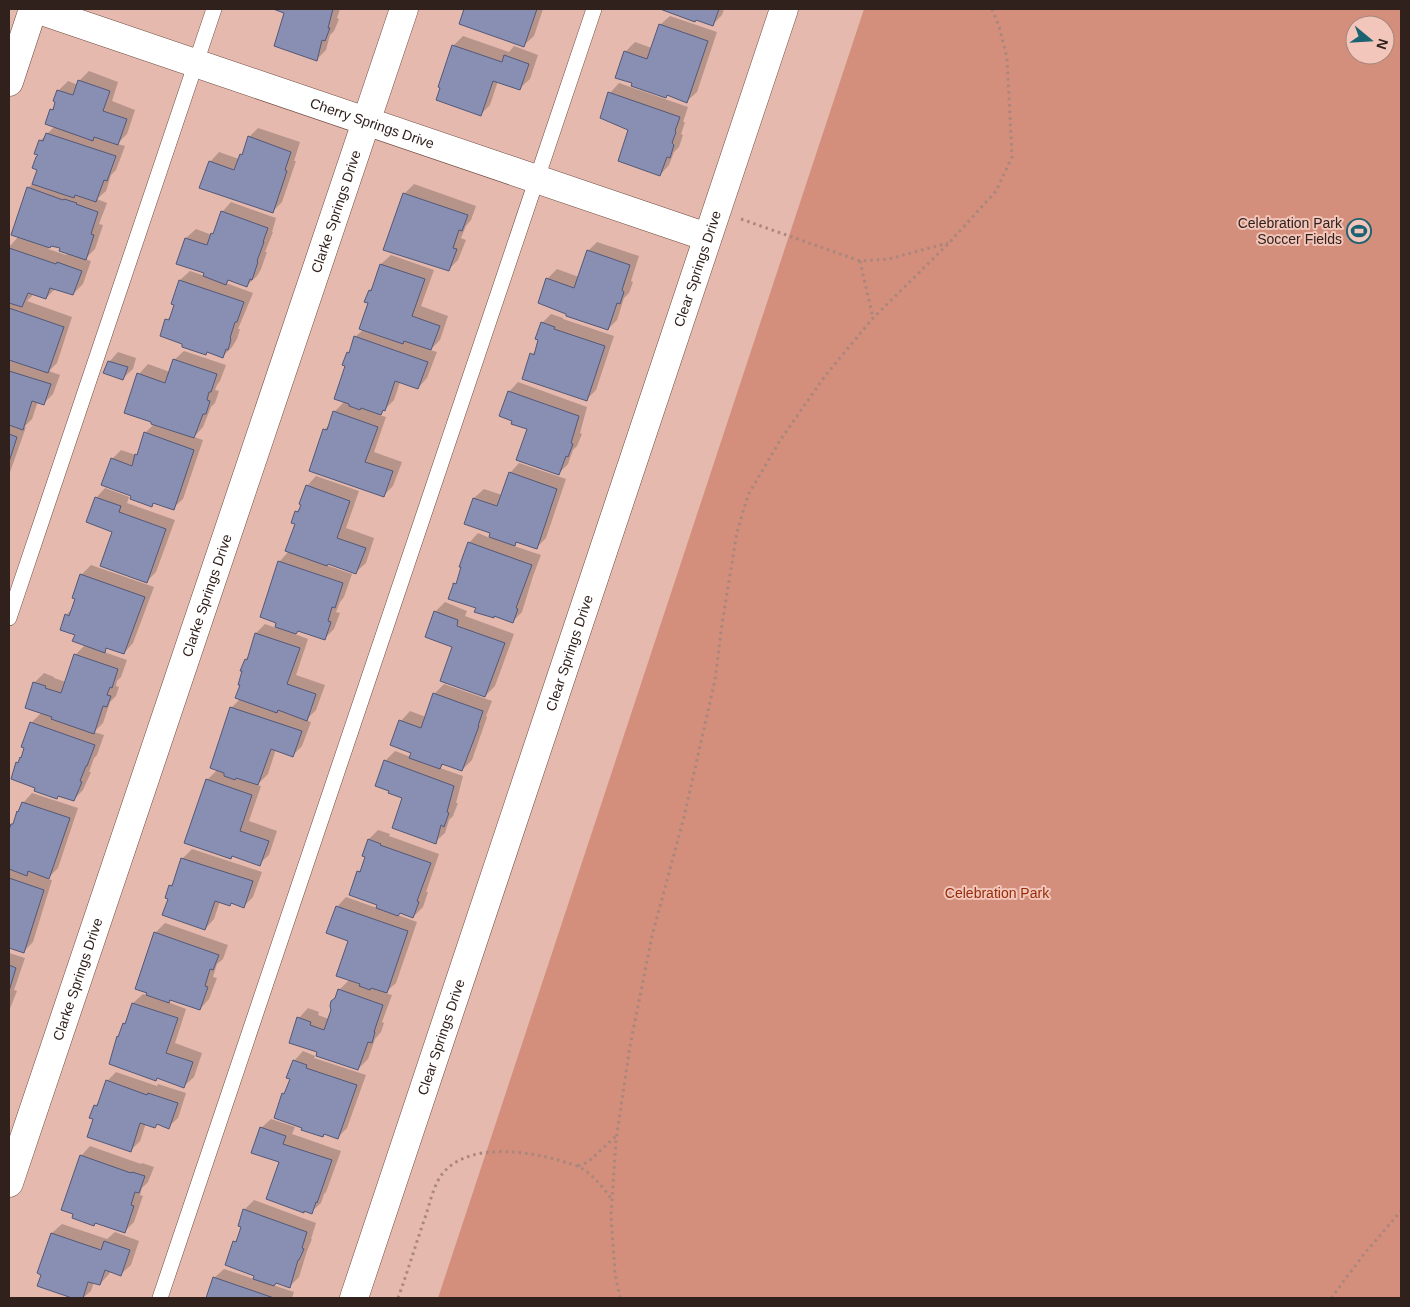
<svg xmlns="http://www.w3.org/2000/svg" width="1410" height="1307" viewBox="0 0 1410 1307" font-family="Arial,sans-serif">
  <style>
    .park { fill: #d38f7c; fill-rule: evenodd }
    .shadow { fill: #0003; fill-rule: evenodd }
    .building { fill: #888fb2; stroke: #525878 }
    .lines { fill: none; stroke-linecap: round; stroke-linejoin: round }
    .lane-casing { stroke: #6d483e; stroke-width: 16 }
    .street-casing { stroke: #6d483e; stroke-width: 29 }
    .path { stroke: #aa877d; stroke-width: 3; stroke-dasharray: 2.5 4; stroke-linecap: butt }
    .lane { stroke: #fff; stroke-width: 15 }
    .street { stroke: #fff; stroke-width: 28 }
    .labels { text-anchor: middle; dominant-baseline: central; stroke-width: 4; stroke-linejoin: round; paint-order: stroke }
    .street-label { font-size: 14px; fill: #31211c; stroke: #f2c6ba }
    .poi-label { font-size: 14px; fill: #31211c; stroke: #f2c6ba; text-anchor: end }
    .park-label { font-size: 14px; fill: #952c0a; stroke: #f2c6ba }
  </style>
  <rect width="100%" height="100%" fill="#e5b9ad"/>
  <path class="park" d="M864 9H1401V1298H438ZM1355 25H1385V55H1355Z"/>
  <g class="shadow">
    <polygon points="277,9 340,9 337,18 339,19 334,31 330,35 326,50 317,59 285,12"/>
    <polygon points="465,9 543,9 534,36 524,45 460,23"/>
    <polygon points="662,9 724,9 722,15 712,25 697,19 695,21"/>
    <polygon points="670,16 717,32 697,92 687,101 668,95 666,97 625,52 635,42 652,48 660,25"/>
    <polygon points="463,36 509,52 514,46 538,55 530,79 520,88 498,81 490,105 481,114 453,46"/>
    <path d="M89 71 118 82 112 101 135 110 127 134 117 144 125 146 116 170 111 175 106 191 97 199 107 203 99 224 103 225 95 249 85 259 91 261 83 284 73 294 56 288 46 298 33 293 32 296 27 301 72 317 57 363 49 371 60 375 53 394 44 403 38 401 32 419 24 427H26L9 475V247L19 236 28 188 33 183 38 169 40 154V141L55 126 51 110 55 106 58 91 68 81 78 85 79 81ZM52 244 62 248 68 253 66 255 48 249Z"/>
    <polygon points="619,83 688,107 683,122 685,122 681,134 683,135 679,147 674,152 669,165 660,175 630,129 610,93"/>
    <polygon points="258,128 300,142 294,161 296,161 282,202 272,212 210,162 219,152 239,159 241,155 244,151 249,137"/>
    <polygon points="414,184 476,206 471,220 466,226 461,238 466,240 458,260 449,269 404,194"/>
    <polygon points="231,202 276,218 272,232 273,232 265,252 267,252 261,269 257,276 247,285 230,279 226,283 253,293 238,329 240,329 237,339 232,347 223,356 208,351 206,354 184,344 167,320 172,314 180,280 190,271 205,276 206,272 186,238 196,229 212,235 216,230 222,212"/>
    <polygon points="597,242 639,256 631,281 633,282 629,293 624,298 617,320 608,329 547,279 557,269 579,277 588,251"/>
    <polygon points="391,255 434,270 421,306 448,316 440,340 430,350 437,352 427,378 418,388 400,382 394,400 379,415 386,417 374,452 402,462 393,486 384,495 310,470 325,429 330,424 334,412 345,401 348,353 351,350 355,337 364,329 370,302 370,290 374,286 381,264"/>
    <polygon points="551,314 563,318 563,319 614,336 596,390 586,400 532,354 537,349 542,323"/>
    <polygon points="184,351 226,365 220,381 217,385 215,390 219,391 215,403 211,407 203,427 194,437 203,440 183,499 173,508 155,502 151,505 129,497 127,503 175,520 156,572 147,581 114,531 96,498 105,488 132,498 133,495 112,459 121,450 136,455 139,452 145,433 154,424 139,374 148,364 170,372 174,360"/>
    <polygon points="118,352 136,358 133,369 123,378 109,362"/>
    <polygon points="518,382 587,407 580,433 582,434 577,446 573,450 568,464 559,473 529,428 509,392"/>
    <polygon points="519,463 566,479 546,538 537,547 518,541 514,546 541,555 533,576 522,612 513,621 495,615 493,617 477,607 454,585 458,580 469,543 478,533 490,538 492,532 474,498 484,489 502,495 510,473"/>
    <polygon points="316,476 359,491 346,528 374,538 366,563 356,572 328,563 326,565 352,574 344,597 340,602 336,612 340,613 334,629 325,638 299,630 295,634 308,639 296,675 325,685 316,710 306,720 311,722 302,746 293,755 276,749 268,774 257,785 261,786 249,821 277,831 269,855 259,864 233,855 230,858 207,780 218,769 231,708 240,699 246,659 250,655 256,633 265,624 276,628 278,622 279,562 289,551 296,523 296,512 301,507 307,486"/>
    <polygon points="91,565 154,587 133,643 124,653 108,647 104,652 127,660 121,677 117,681 116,686 119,687 116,696 110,702 103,723 94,732 104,735 97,755 94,758 89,772 91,772 83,790 73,800 36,787 18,763 23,756 31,723 42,712 35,682 44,673 54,677 54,678 66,682 75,655 85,645 76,634 66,615 73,608 81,575"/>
    <polygon points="445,602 467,611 465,616 514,634 495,686 485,696 454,646 435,612"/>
    <polygon points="444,684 492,701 486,716 487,717 472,760 462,770 444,763 440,768 463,776 456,803 458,803 453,816 449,820 445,833 435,842 404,797 385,761 395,751 411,757 412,752 392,745 401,721 410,711 426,717 434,694"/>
    <polygon points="32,793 78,808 58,868 47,879 52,880 33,942 23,952 9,947 9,823 13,825 23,803"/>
    <polygon points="378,830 390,834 389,836 439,854 426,892 428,892 423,907 413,917 400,912 398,915 417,922 396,983 385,993 392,995 382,1022 384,1023 381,1032 375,1039 368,1059 358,1069 318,1051 299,1018 308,1008 319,1012 318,1015 329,1019 339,990 350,979 350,940 337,907 346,897 377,908 378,904 358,872 363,867 366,856 369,839"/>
    <polygon points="192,849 262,872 253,897 244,906 231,902 220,901 214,919 205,929 169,898 170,886 175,881 182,859"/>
    <polygon points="165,923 228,945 223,959 217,964 213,977 217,978 209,999 200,1009 172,999 168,1002 186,1009 175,1043 202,1053 194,1077 184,1086 110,1064 118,1037 120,1035 124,1024 128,1020 133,1003 143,994 147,995 155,933"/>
    <polygon points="9,953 25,958 14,990 17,991 9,1011"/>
    <polygon points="303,1051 315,1056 314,1058 366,1075 347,1128 338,1137 325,1133 323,1136 283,1094 287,1090 291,1078 294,1061"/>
    <polygon points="116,1072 157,1086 158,1084 186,1093 178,1118 168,1127 158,1123 155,1127 146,1123 140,1141 130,1151 94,1118 95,1106 100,1101 107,1081"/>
    <polygon points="271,1119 295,1127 292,1134 341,1151 326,1192 324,1194 321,1203 311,1212 261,1128"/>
    <polygon points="90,1146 141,1164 142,1163 154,1167 148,1182 142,1188 140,1195 143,1196 134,1222 125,1231 96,1222 94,1224 81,1156"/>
    <polygon points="254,1200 316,1223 311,1239 312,1239 307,1251 299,1277 290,1286 277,1282 273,1285 294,1292 292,1298 207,1298 214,1278 224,1269 254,1279 255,1275 234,1242 239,1237 243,1226 244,1210"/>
    <polygon points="62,1224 107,1239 115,1232 139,1241 131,1265 121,1274 111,1271 109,1274 100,1284 94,1282 91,1291 83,1298 75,1298 38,1285 42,1274 39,1273 52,1233"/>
  </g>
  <g class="building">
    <polygon points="273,9 333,9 328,28 330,28 325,41 322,40 317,61 274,46 284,13"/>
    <polygon points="464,9 537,9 524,47 459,24"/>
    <polygon points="660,9 719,9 713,26 696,20 695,22"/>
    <polygon points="659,24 708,41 687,103 667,95 666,98 631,86 632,83 615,78 624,51 647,59"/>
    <polygon points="452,45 502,62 504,55 529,64 520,90 493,81 481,116 436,100 440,88 438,87"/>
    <polygon points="78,80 110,91 103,111 127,119 118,145 94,137 93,141 45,124 50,109 53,110 55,102 53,101 57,90 73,95"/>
    <polygon points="608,92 680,117 675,131 676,132 672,143 674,145 670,158 667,157 660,176 618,161 628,130 600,118"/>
    <polygon points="46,133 116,156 107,181 104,180 96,202 75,195 74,198 32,184 37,170 32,168 36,157 38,155 34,154 39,140 43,141"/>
    <polygon points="248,136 291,152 285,170 287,171 273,213 199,188 209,161 234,170 240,154 242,155"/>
    <polygon points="27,187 63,200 64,199 77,203 76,204 98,212 91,234 94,235 86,260 59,251 60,248 51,246 50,248 11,235"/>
    <polygon points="403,193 468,215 462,231 459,230 453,248 457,249 449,271 383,250"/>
    <polygon points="221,211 268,228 263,242 264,242 257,261 258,262 252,280 250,279 247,287 228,280 226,285 203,276 204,273 176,264 185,238 207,245 211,233 213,234"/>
    <polygon points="9,248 56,264 57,262 82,271 73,295 50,288 46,299 28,293 22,307 9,303"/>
    <polygon points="587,250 630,265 622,290 624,292 620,304 617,303 608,330 566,316 566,314 538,303 546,278 574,288"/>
    <polygon points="380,264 425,279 412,316 440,326 431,350 404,341 403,344 359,329 368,303 364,302 369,290 371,291"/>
    <polygon points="179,280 244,302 237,322 235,322 230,338 231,339 228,350 226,349 223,358 207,352 206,355 182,347 182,344 160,336 165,319 169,320 174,305 171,304"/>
    <polygon points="9,308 64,327 48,373 9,360"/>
    <polygon points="541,322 555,327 554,329 605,346 587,401 522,379 530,353 534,355 538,340 535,339"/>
    <polygon points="354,336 428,362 418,389 395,381 385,411 383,410 381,415 361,408 360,410 349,406 349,404 334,399 345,366 342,365 347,352 349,353"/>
    <polygon points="173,359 217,374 211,392 209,392 207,400 210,401 206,414 203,414 194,438 151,424 151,422 124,413 137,373 165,383"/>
    <polygon points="108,361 128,367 123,380 103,373"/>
    <polygon points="9,371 51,384 44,405 32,401 23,430 9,425"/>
    <polygon points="508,391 579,416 571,443 573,444 568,457 566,456 559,475 516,460 527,429 511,424 512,421 499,416"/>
    <polygon points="333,411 378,427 365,462 393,471 384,497 309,471 323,429 327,430"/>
    <polygon points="144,432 194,450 174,510 153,503 152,507 130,499 131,496 101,485 111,458 132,466 135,454 137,455"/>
    <polygon points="9,434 17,437 9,462"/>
    <polygon points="509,472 557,489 537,549 516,542 515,546 489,537 490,533 464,524 473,498 497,506"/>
    <polygon points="306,485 350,501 337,538 366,548 356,574 328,564 327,566 285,551 295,524 291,523 295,511 298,512 301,505 299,504"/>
    <polygon points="95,497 121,506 119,512 166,529 147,583 100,566 112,532 86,522"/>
    <polygon points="468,542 532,565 516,608 518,609 513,623 494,616 494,618 474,612 476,608 448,599 453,585 453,583 456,584 461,567 459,567"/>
    <polygon points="278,561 343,583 335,608 332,607 328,621 331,622 325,640 298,631 296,634 275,627 276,623 260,617"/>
    <polygon points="80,574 145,597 124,654 106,648 105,653 72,641 75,635 60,630 65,614 69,616 75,599 72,598"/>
    <polygon points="434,611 458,620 457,626 505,643 485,697 440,681 452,647 425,637"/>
    <polygon points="255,633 300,648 287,684 316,694 307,721 278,710 277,713 235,698 240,685 238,685 242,671 240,671 245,659 247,660"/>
    <polygon points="74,654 118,669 112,688 110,687 107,695 111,696 107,707 103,706 94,734 51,719 52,717 25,708 33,682 46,686 45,688 61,693"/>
    <polygon points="433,693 483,711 478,726 479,726 462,771 442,764 440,769 409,758 411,753 390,745 399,720 421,728"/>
    <polygon points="230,707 302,731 293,757 271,749 258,785 236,778 235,780 224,776 224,773 210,768"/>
    <polygon points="30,722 95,745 87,766 86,766 80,781 82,782 74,801 58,796 57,799 34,791 35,788 11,779 16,762 18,763 20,757 21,758 24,748 21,747"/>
    <polygon points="384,760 454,786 447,812 449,813 444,827 441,825 436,844 392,828 402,798 388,793 389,791 375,786"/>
    <polygon points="206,779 252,795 240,831 269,841 260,866 232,856 231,859 184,843"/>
    <polygon points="22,802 70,818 49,879 28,871 27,876 9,869 9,830 11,824 13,824 17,811 18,812"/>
    <polygon points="368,839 381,844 380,845 431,863 417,901 419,902 413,918 400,913 398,916 376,908 377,905 349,895 357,871 360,872 365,857 362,856"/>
    <polygon points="181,858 253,881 244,908 231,903 230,906 215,901 205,930 162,915 168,899 165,898 169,885 172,886"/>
    <polygon points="9,878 44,890 24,953 9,948"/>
    <polygon points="336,906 408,931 387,993 371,988 370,990 359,986 360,984 336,976 348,941 326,933"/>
    <polygon points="154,932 219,955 213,970 210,969 205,986 208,987 200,1010 170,1000 169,1003 146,995 147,993 135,989"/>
    <polygon points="9,965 16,968 9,991"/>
    <polygon points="338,989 383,1005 374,1032 375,1032 372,1043 368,1042 358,1070 316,1056 317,1052 289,1043 297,1017 311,1022 310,1025 324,1030 331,1010 330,1006 331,1001 335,998"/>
    <polygon points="132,1003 178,1018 166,1053 193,1062 184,1088 157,1078 156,1081 109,1064 117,1036 118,1037 123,1023 125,1024"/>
    <polygon points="293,1060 307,1065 306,1068 357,1085 338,1139 324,1134 323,1137 301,1130 302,1128 274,1118 282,1093 284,1094 290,1079 286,1078"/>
    <polygon points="106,1080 147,1095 148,1093 178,1103 169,1129 157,1124 155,1128 140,1123 131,1152 87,1137 93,1119 89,1118 94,1105 97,1106"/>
    <polygon points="260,1127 286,1136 283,1144 332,1160 317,1203 316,1202 312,1214 304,1211 304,1213 266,1199 279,1162 251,1153"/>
    <polygon points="80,1155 131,1173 132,1172 145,1176 139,1193 135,1192 131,1205 134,1206 125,1233 95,1223 94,1226 72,1218 73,1214 61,1210"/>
    <polygon points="243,1209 307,1232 302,1248 304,1249 299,1260 298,1260 290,1288 276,1283 274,1286 253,1279 254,1276 225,1265 233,1241 236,1242 241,1227 238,1226"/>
    <polygon points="51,1233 101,1250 104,1241 130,1250 121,1276 105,1270 100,1285 88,1282 83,1298 72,1298 37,1286 41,1275 37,1273"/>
    <polygon points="213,1277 274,1298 206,1298"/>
  </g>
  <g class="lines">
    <defs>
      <g id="lane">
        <polyline points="9,618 214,9"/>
        <polyline points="160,1298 594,9"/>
      </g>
      <g id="street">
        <path id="s1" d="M36 9 707 237"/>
        <polyline points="9,82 33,9"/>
        <path id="s2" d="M9 1183 404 9"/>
        <path id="s3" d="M354 1298 784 9"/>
      </g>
    </defs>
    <use href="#lane" class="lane-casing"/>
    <use href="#street" class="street-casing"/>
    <g class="path">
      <polyline points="741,219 860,261 889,259 948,243"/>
      <polyline points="860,261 873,318"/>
      <polyline points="578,1166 588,1162 616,1136"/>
      <path d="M398 1298C408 1271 416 1243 426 1215 430 1202 434 1184 443 1173 469 1142 528 1151 562 1161 567 1163 572 1164 577 1166 591 1172 603 1187 612 1200"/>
      <polyline points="620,1298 615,1273 611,1216 616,1140 630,1046 652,936 684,817 715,680 722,624 737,532 748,495 781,439 825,376 873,318 949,243 996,191 1012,157 1007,58 999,26 992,9"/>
      <polyline points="1331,1298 1364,1254 1401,1211"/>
    </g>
    <use href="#lane" class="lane"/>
    <use href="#street" class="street"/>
  </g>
  <defs>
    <symbol id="stadium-ring" viewBox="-11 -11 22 22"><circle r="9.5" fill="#f2c6ba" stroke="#1b6272" stroke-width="1.5"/><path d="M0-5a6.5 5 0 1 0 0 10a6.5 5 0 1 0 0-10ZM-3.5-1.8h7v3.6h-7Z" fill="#1b6272"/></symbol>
  </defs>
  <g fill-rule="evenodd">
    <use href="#stadium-ring" x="1345" y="217" width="28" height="28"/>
  </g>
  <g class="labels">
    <g class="street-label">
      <text stroke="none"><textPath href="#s1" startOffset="355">Cherry Springs Drive</textPath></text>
      <text stroke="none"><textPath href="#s2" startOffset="1025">Clarke Springs Drive</textPath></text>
      <text stroke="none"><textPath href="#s3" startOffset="1085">Clear Springs Drive</textPath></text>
      <text stroke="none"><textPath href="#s2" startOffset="620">Clarke Springs Drive</textPath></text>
      <text stroke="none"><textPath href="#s3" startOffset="680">Clear Springs Drive</textPath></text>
      <text stroke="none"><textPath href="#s2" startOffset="215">Clarke Springs Drive</textPath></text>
      <text stroke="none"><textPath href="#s3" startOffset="275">Clear Springs Drive</textPath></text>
    </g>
    <g class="poi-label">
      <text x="1342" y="223">Celebration Park<tspan x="1342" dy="16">Soccer Fields</tspan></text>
    </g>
    <g class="park-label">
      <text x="997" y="893">Celebration Park</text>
    </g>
  </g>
  <rect width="1410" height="1307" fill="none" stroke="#31211c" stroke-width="20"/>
  <g transform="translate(1370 40) rotate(108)"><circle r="24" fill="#f2c6ba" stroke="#a5847b"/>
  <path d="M0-4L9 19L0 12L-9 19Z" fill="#1b6272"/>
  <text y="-8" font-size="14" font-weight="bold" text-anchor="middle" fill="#31211c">N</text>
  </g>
</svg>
